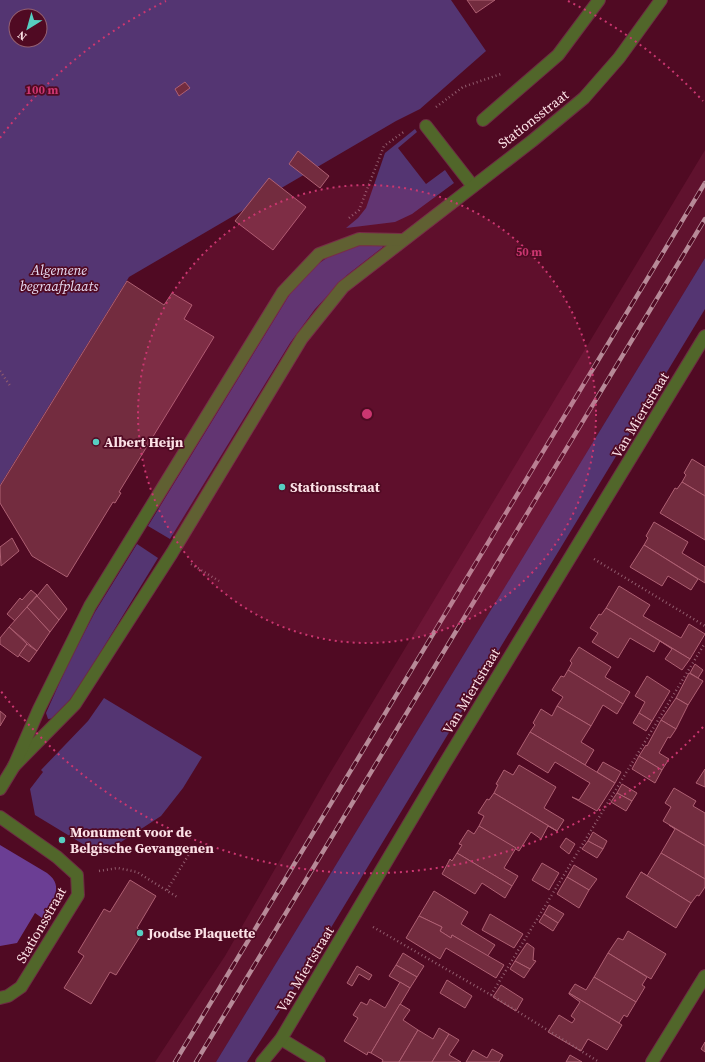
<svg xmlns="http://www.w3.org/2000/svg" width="705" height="1062" viewBox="0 0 705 1062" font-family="'Source Serif 4',serif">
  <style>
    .built { fill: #60122e }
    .green { fill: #543572; fill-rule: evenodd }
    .forest { fill: #6b3e94 }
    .building { fill: #732c3f; stroke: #ae6073 }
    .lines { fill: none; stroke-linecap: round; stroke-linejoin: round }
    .lane-casing { stroke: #6c2c42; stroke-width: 14 }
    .street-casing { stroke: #6c2c42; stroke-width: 14 }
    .path { stroke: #925d6e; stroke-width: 2.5; stroke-dasharray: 1 3; stroke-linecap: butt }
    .lane { stroke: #51662a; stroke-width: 12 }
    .street { stroke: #51662a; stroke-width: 12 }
    .rail-casing { stroke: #b78a98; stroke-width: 4.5 }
    .rail { stroke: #500a23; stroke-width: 3; stroke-dasharray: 9; stroke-linecap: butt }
    .ring { fill: none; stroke: #cb3670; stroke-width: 2; stroke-dasharray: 2 4 }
    .poi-dot { fill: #57cec1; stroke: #500a23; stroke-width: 1.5 }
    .labels { text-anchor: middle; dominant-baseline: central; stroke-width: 3.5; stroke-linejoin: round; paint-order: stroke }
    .street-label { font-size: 14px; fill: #fce1e6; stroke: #500a23 }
    .park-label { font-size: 14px; font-style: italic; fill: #e8def5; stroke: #500a23 }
    .poi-label { font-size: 14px; font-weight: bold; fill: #fce1e6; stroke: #500a23; text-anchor: start }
    .centre { fill: #cb3670; stroke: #500a23; stroke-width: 2 }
    .ring-label { font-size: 12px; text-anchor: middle; font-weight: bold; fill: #cb3670; stroke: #500a23; stroke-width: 3.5; stroke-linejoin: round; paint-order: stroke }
  </style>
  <rect width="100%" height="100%" fill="#500a23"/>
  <polygon class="built" points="705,150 705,258 216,1062 155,1062 225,956 327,778"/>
  <g class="green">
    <path d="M0 0H451L486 51 420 109 396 121 129 277 0 485ZM16 16H40V40H16Z"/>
    <polygon points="415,129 417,132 398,148 426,184 445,170 454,183 412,214 395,222 346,228 358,218 366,208 385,153"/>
    <path d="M363 244H381L383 247 347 275 315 309 290 343 170 539 148 526 293 289C315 264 329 252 363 244Z"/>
    <polygon points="705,258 705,309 303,974 247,1062 216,1062"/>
    <polygon points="137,544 158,558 78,689 56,718 48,719 46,713 67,666 95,612"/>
    <polygon points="104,698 202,757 183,788 161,816 101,855 35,815 30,789 43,772 41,770 88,721"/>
  </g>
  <path class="forest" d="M0 845 47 873C66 887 51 903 42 918L35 913 17 943 0 946Z"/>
  <g class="building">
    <polygon points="467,0 495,0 476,13"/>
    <polygon points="185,82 190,88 179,96 175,89"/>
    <polygon points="298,151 329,176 320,188 289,164"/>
    <polygon points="269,178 306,207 273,250 235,221"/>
    <polygon points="127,281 164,305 172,293 192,305 184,319 214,337 119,492 121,493 115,503 113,502 67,577 32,556 0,503 0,486"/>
    <polygon points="692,459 705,467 705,496 682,482 686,475 684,473"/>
    <polygon points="682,482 705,496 705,540 660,513 675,488 677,489"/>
    <polygon points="654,522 688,542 682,553 705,567 705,583 644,545 648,538 646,536"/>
    <polygon points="12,538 19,551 1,566 0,547"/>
    <polygon points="644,545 698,579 691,590 668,576 662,586 630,567"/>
    <polygon points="47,584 67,609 59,620 37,596"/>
    <polygon points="619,586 650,605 643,616 681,638 689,624 705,634 690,659 606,608"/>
    <polygon points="31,590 37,595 15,621 7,614 20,598 22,600"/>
    <polygon points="37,596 59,620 50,632 27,607"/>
    <polygon points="27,607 50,632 37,651 9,627"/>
    <polygon points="606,608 660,641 654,652 630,638 618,658 592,642 598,633 590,628 599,614 601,615"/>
    <polygon points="9,627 27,644 18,657 0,644 0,638"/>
    <polygon points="660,641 690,659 682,670 665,659 672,649"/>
    <polygon points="27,644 37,651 29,662 19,655"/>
    <polygon points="579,647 611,667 605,677 630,692 623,704 568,670 572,663 570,661"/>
    <polygon points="695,664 703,670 698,678 690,673"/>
    <polygon points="568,670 623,704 617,714 603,705 591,726 557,706 563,697 552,690 561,676 564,677"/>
    <polygon points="689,673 703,681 688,705 676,698"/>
    <polygon points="647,676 670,691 652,721 639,713 645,702 635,696"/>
    <polygon points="676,698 688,705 676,729 661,720"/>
    <polygon points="557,706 591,726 581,742 594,750 585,765 530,732 535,725 533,723 541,709 552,716"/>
    <polygon points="0,711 6,716 0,726"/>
    <polygon points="639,713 652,721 646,731 633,723"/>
    <polygon points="661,720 676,729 670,738 668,737 659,753 669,759 662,770 639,756 646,745 647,746"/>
    <polygon points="530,732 615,783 597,811 572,797 579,800 590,783 555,762 548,773 517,754"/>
    <polygon points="639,756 662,770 655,783 632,769"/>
    <polygon points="603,762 621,772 615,783 597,772"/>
    <polygon points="519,765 556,787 544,808 564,820 557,831 494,793 498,785 496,784 504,770 513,775"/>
    <polygon points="705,769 705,787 696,783"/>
    <polygon points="622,784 637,793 632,801 617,793"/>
    <polygon points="674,788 696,801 693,806 705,813 705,846 663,821 671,807 665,803"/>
    <polygon points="494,793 557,831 548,826 541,839 531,832 519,851 479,826 484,816 478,813 487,799 489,800"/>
    <polygon points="617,793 632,801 626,811 611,802"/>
    <polygon points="669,825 705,846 705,879 661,853 675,829"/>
    <polygon points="479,826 516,848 504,868 518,876 512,886 457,853 462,845 459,844 468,830 474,834"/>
    <polygon points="593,832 607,841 603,849 588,841"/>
    <polygon points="566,838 575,844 569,854 560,847"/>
    <polygon points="588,841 603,849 597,858 582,849"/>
    <polygon points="457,853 512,886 505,898 482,883 475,894 442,874 450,859 452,861"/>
    <polygon points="661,853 705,879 705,887 699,896 697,895 691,903 641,872 647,876"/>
    <polygon points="542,863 559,873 549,890 532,880"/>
    <polygon points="574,865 597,879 589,890 567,877"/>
    <polygon points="641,872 691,903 676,928 626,897"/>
    <polygon points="567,877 589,890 579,908 557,894"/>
    <polygon points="130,880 156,896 137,928 143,932 116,975 110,972 91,1004 64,988 84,956 78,952 104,909 110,912"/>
    <polygon points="434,891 468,912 461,924 495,945 487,957 452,935 451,938 440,931 442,927 419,916"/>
    <polygon points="549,905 564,914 558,923 544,914"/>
    <polygon points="490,914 523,934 514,948 482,930"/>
    <polygon points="544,914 558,923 553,931 539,922"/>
    <polygon points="419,916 442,927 440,931 451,938 452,935 504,965 496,978 446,948 440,959 406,938"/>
    <polygon points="628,931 666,954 651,979 608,953 618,938 623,940"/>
    <polygon points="527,943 534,948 533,960 536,961 530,969 515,961"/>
    <polygon points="403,953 424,966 417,977 396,965"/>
    <polygon points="608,953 647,977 642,985 645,987 636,1002 594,977"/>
    <polygon points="515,961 530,969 524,978 510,969"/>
    <polygon points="396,965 417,977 410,988 389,976"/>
    <polygon points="357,966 372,975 369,980 359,974 352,986 347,983"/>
    <polygon points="594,977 636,1002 627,1017 624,1015 619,1023 569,993 575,984 586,990"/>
    <polygon points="447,980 472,996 465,1008 440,993"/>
    <polygon points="400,982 410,988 371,1053 368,1052 367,1055 344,1041 358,1018 353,1015 361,1002 367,1005 370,999 385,1008"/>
    <polygon points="501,985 523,999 516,1011 493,997"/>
    <polygon points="569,993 622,1025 607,1050 588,1039 581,1051 548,1032 559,1015 572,1023 575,1019 571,1016 580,1002 569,994"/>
    <polygon points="400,1004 410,1010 403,1020 418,1030 399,1062 382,1062 383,1060 371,1053"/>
    <polygon points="439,1028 449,1034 432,1062 399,1062 418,1030 433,1039"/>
    <polygon points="449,1034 459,1040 449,1055 461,1062 432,1062"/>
    <polygon points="705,1042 705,1052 701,1049"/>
    <polygon points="492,1049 503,1055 499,1062 466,1062 473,1050 487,1058"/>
    <polygon points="570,1055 582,1062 566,1062"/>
  </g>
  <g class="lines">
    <defs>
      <g id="lane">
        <polyline points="483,120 558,55 599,0"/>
        <polyline points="426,126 472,185"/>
      </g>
      <g id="street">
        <polyline points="14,766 75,704 172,553 302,338 343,287 532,141 584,98 619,58 661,0"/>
        <polyline points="0,789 14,766 39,709 90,606 283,292 319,254 359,239 402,240"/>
        <polyline points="0,817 57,857 77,875 78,895 21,987 8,996 0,998"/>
        <polyline points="281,1039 319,1062"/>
        <polyline points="262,1062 281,1039 445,763 705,336"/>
        <polyline points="652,1062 705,976"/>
      </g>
    </defs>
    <use href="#lane" class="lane-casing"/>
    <use href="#street" class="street-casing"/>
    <g class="path">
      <polyline points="436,107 463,87 501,74"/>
      <polyline points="349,218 359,210 384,146 405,131"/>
      <polyline points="0,371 11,387"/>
      <polyline points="594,559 705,626"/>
      <polyline points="191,564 219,581"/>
      <polyline points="99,871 118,868 137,872 177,897"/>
      <polyline points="167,890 191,851"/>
      <polyline points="373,927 491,995 599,1062"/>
      <polyline points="491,995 705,643"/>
    </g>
    <use href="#lane" class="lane"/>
    <use href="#street" class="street"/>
    <defs>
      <g id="rail">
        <polyline points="175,1062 705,183"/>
        <polyline points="196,1062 705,219"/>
      </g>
    </defs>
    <use href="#rail" class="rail-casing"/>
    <use href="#rail" class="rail"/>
  </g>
  <circle cx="367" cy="414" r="229" fill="#cb3670" fill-opacity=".12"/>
  <g class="ring">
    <circle cx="367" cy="414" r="229"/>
    <path d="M703 727A459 459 0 0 1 0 690M0 138A459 459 0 0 1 166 1M568 1A459 459 0 0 1 703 101"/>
  </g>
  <g class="poi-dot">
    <circle cx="96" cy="442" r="4"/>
    <circle cx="282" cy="487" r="4"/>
    <circle cx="62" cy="840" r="4"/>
    <circle cx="140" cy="933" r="4"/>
  </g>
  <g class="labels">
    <g class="street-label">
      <text transform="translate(533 119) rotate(-38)">Stationsstraat</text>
      <text transform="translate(640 415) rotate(-59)">Van Miertstraat</text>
      <text transform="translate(471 691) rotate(-59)">Van Miertstraat</text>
      <text transform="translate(41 925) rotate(-60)">Stationsstraat</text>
      <text transform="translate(305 969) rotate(-59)">Van Miertstraat</text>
    </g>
    <g class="park-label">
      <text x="59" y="270">Algemene<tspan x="59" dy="16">begraafplaats</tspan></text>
    </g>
    <g class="poi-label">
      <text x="104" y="442">Albert Heijn</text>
      <text x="290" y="487">Stationsstraat</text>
      <text x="70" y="832">Monument voor de<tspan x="70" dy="16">Belgische Gevangenen</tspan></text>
      <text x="148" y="933">Joodse Plaquette</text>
    </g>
  </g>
  <circle cx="367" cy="414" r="6" class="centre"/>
  <g class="ring-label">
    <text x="42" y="94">100 m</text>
    <text x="529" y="256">50 m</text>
  </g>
  <g transform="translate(28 28) rotate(217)"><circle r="19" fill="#500a23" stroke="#956071"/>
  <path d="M0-3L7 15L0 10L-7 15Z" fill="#57cec1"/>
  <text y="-6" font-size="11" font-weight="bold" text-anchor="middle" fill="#fce1e6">N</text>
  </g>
</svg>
